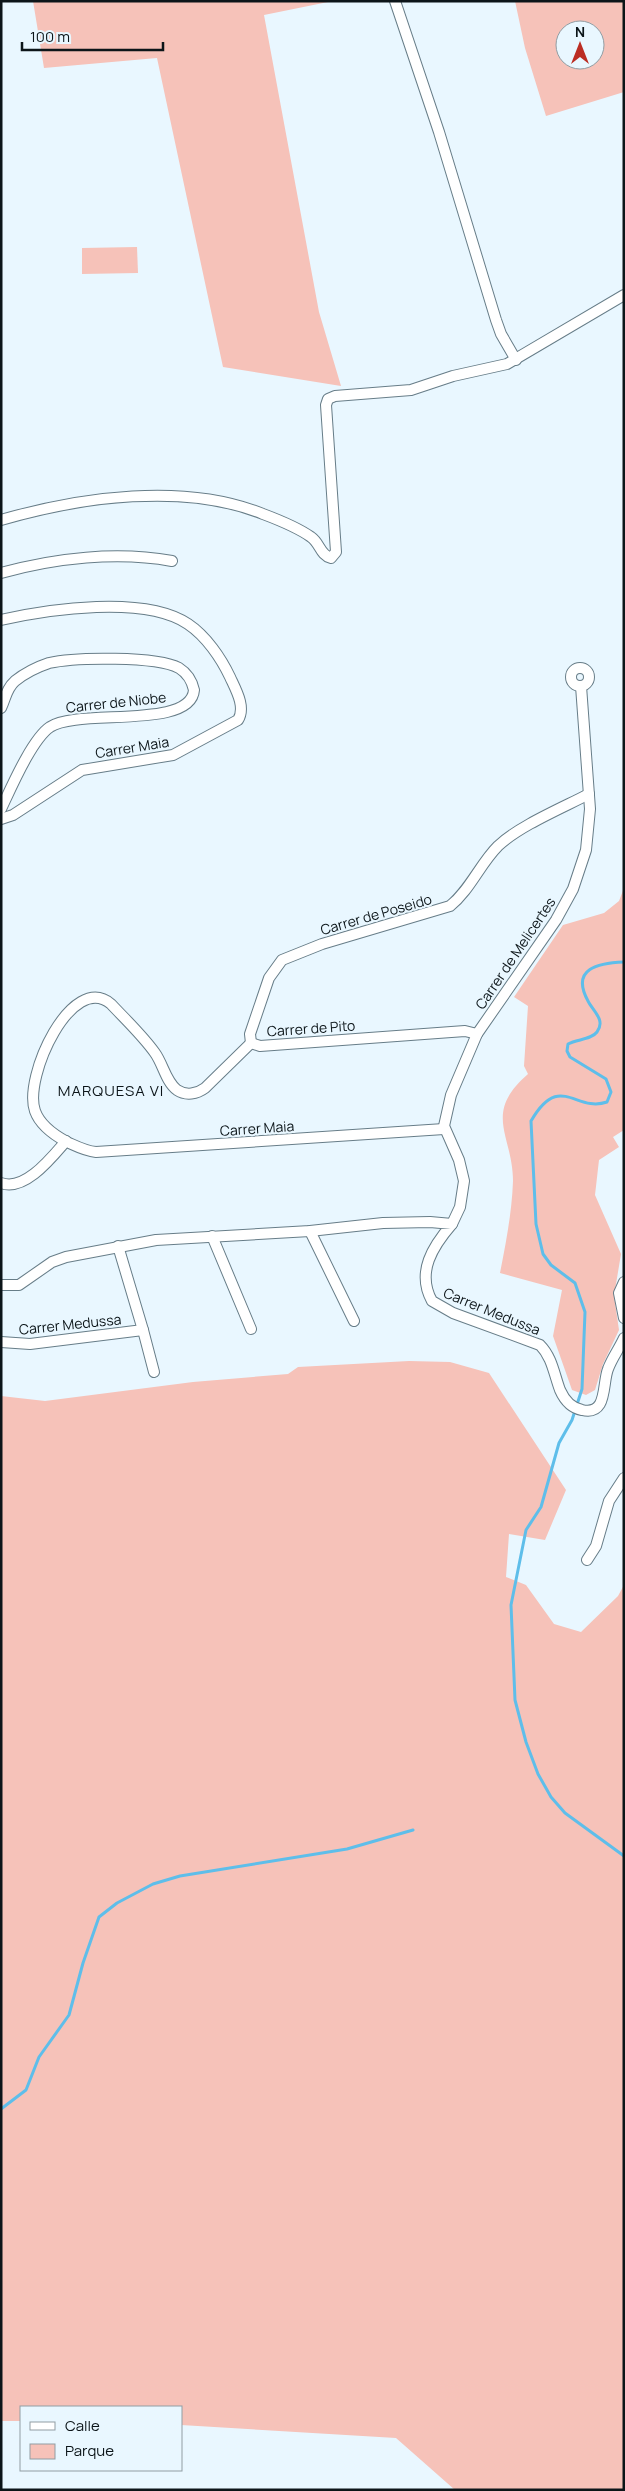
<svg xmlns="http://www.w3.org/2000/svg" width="625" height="2491" viewBox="0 0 625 2491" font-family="Manrope,sans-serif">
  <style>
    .green { fill: #f6c2b9; fill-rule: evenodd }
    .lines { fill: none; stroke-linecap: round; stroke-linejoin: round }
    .stream { stroke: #5ebeea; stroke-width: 3 }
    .minor-casing { stroke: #677d88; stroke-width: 12 }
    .minor { stroke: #fff; stroke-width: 10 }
    .labels { text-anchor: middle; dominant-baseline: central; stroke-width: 4; stroke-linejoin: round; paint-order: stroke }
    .street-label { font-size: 14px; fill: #0c1519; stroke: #e9f7ff }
    .neighbourhood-label { font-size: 15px; letter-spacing: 1px; fill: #0c1519; stroke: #e9f7ff }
  </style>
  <rect width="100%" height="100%" fill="#e9f7ff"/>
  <g class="green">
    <polygon points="33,1 333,1 264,15 319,312 341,386 223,367 157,58 44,68"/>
    <path d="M515 1H624V92L546 116 525 48ZM565 30H595V60H565Z"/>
    <polygon points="137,247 138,273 82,274 82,248"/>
    <path d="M624 888V1130L613 1137 619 1147 599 1160 595 1195 621 1254 614 1296 619 1330 603 1364 595 1390 586 1395 572 1390 553 1336 562 1290 500 1273C506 1243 512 1211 513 1181 513 1135 482 1114 528 1074L524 1066 528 1006 514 997 563 925 604 913 619 901Z"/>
    <polygon points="409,1361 450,1362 489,1373 566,1490 545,1540 509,1534 506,1577 526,1585 554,1624 581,1632 618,1596 624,1585 624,2490 455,2490 396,2438 181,2425 181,2407 21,2407 21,2421 1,2421 1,1396 45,1401 193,1382 288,1374 298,1367"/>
  </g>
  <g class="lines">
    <g class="stream">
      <path d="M624 962C599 963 570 968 588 1001 593 1011 606 1020 597 1032 591 1040 577 1039 568 1044L567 1051 570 1057 606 1079 611 1092 607 1102C575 1113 560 1071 531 1121L536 1224 543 1254 551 1265 575 1283 585 1312 582 1389 572 1420 559 1443 541 1507 526 1530 511 1605 515 1700 526 1742 538 1774 551 1797 565 1813 624 1856"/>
      <polyline points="1,2109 26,2090 39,2057 69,2015 83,1963 99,1917 117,1903 153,1884 180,1876 347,1849 413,1830"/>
    </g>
    <defs>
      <g id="minor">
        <polyline points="395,1 439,132 496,320 501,334 516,360"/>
        <path d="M1 520C80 497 185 482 263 514 279 520 297 527 311 537 320 543 320 555 331 558L336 552 326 405 328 399 335 396 411 390 453 376 507 364 624 295"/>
        <path d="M1 573C55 558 117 551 172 561"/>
        <path d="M1 620C49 609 145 595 188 624 206 636 221 658 230 677 236 690 246 707 238 720L173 755 82 770 13 815 1 819"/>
        <circle cx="580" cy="677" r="9"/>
        <path d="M1 708C6 698 6 689 15 681 25 673 37 667 49 663 74 657 157 656 179 668 187 673 192 681 194 690 191 730 77 708 50 727 32 739 11 788 1 809"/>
        <path d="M251 1043 205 1088C197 1094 186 1096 177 1090 166 1082 163 1064 155 1053 143 1036 126 1020 111 1004 72 971 23 1077 35 1111 40 1125 54 1135 67 1142 76 1146 85 1151 96 1152L444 1129"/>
        <path d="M251 1043 250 1034 269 978 282 960 322 944 450 906C470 890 480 864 498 846 519 826 562 808 589 794"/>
        <polyline points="251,1043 260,1046 465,1031 477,1034"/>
        <path d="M1 1183C25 1192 52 1157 66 1141"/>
        <polyline points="452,1224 460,1207 464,1181 459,1160 444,1126 451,1095 477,1034 556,920 573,889 586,850 590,809 581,686"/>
        <polyline points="310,1231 354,1321"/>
        <polyline points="212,1236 251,1329"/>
        <polyline points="624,1282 619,1293 624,1318"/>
        <path d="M1 1285H19L52 1262 66 1257 156 1240 310 1231 383 1223 430 1222 452 1224C433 1246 416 1272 432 1301L453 1313 540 1345C552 1357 554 1374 560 1390 564 1399 571 1408 582 1410 608 1416 602 1384 608 1369 612 1358 619 1349 624 1338"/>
        <polyline points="143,1330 154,1372"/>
        <polyline points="1,1342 30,1344 143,1330 118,1246"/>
        <polyline points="587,1560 596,1546 609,1501 624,1478"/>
      </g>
    </defs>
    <use href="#minor" class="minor-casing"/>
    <use href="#minor" class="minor"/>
  </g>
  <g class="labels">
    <g class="street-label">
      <text transform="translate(116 702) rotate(-6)">Carrer de Niobe</text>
      <text transform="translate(132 747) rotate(-9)">Carrer Maia</text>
      <text transform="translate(376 914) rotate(-16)">Carrer de Poseido</text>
      <text transform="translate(515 953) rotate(-56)">Carrer de Melicertes</text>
      <text transform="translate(311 1028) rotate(-4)">Carrer de Pito</text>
      <text transform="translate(257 1128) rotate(-4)">Carrer Maia</text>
      <text transform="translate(492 1311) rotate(22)">Carrer Medussa</text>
      <text transform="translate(70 1324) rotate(-6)">Carrer Medussa</text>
    </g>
    <g class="neighbourhood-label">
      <text x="111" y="1090">MARQUESA VI</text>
    </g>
  </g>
  <rect width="625" height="2491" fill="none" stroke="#0c1519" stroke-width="5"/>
  <rect x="20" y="2406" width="162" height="65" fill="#e9f7ff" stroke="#919da3"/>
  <rect x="30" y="2422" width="25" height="8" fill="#ffffff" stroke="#919da3"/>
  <text x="65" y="2431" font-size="15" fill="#0c1519">Calle</text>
  <rect x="30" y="2444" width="25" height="15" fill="#f6c2b9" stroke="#919da3"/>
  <text x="65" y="2456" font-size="15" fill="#0c1519">Parque</text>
  <g transform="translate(580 45)"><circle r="24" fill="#e9f7ff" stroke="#919da3"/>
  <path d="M0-4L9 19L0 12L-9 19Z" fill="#bb2d23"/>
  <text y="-8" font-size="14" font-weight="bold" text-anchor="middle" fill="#0c1519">N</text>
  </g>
  <path d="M22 42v8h141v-8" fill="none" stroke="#0c1519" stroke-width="2.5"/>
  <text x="30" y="42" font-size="15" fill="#0c1519" stroke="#e9f7ff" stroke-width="4" paint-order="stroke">100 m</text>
</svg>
